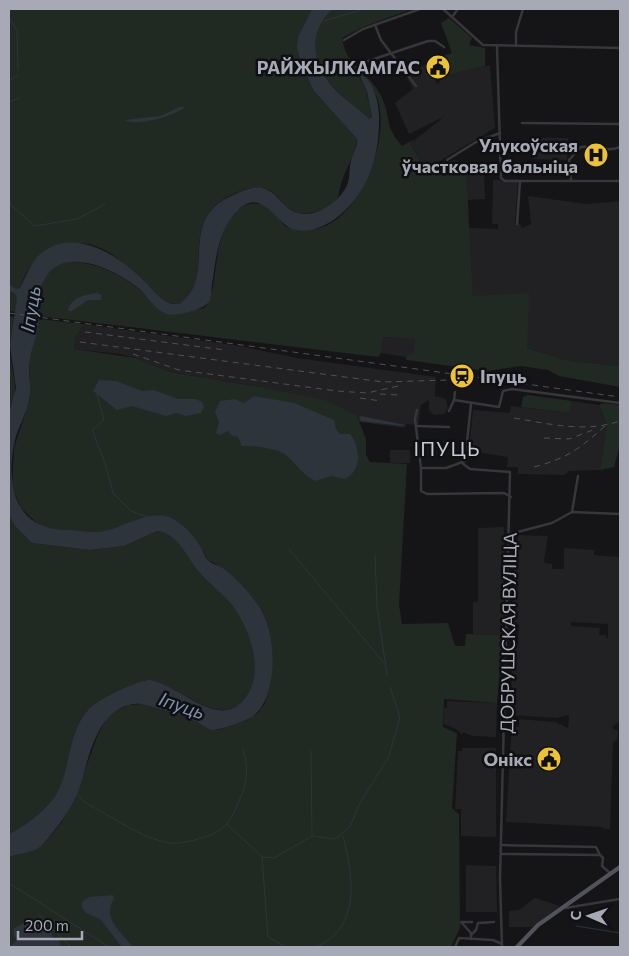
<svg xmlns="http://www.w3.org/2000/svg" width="629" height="956" viewBox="0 0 629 956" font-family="Commissioner,sans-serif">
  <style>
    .built { fill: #212124; fill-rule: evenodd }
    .green { fill: #212923 }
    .water { fill: #2d343c }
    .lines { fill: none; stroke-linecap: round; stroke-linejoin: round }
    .stream { stroke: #2d343c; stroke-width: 1 }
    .minor { stroke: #36363b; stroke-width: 2.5 }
    .major { stroke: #52535a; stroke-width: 4 }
    .rail { stroke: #4f5056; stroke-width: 1; stroke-dasharray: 6 5; stroke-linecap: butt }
    .labels { text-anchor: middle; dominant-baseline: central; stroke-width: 5; stroke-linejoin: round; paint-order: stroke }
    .poi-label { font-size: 18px; font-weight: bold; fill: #a7aab6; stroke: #101012; text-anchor: end }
    .street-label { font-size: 18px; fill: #a7aab6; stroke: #101012 }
    .water-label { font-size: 19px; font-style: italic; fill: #7e94b1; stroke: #101012 }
    .quarter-label { font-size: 20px; letter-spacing: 1px; fill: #c8cad3; stroke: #101012 }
  </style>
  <rect width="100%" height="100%" fill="#151517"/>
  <g class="built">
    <polygon points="429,63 437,84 443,78 453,73 490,65 495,128 433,165 423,164 410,144 445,116 409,134 395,103 413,89 405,74"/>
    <polygon points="535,138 568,138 567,160 533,159"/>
    <polygon points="484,172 485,199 467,200 466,174"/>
    <polygon points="518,179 515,224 520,224 522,228 531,224 528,196 586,204 620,201 620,366 569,361 527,348 473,296 469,228 498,229 498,224 492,224 493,180"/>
    <polygon points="83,324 240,346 297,358 436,377 435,396 446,399 448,409 444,414 434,415 429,410 429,400 421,405 418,425 406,424 405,428 359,422 357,416 293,394 261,387 170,372 136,358 120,354 74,349 76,337"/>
    <polygon points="383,337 416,339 414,354 405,357 381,353"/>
    <polygon points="572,401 599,405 607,425 600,470 569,471 565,475 518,474 518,467 507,467 508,457 469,451 473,410 510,413 511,406 570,413"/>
    <rect x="390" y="450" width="20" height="13"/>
    <polygon points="504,527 503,635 473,634 473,602 478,602 478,528"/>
    <path d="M515 535 548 536 544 560 545 563 552 564V569H564V548L594 550V555L620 557V721L613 726V729L618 731 617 740 613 742 610 829H604L603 827 506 822 511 737 514 735V727H519V719L555 722 568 728 569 717 568 715 556 718 511 715 512 652 518 645 519 625 513 623 516 610 513 609 515 547 518 545V538ZM571 622 608 624V638H606V635H599L600 628 571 626Z"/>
    <polygon points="447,701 497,703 496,737 472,736 463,732 462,735 458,730 444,724 444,707 447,708"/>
    <polygon points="462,748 496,748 496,837 461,836 461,809 455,809 458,751 462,751"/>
    <polygon points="466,865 496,866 497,912 466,912"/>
    <polygon points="535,898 560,906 532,927 509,927 509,911 519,910"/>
  </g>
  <g class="green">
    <path d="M9 9H312L302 29 297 44 300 59 313 90 357 139C357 151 346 168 342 181 340 186 339 195 337 199 330 209 306 217 295 212 285 208 280 198 272 192 257 181 229 194 216 205 184 234 214 279 179 304 145 308 116 216 48 251 27 261 17 289 16 312L9 311Z"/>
    <path d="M333 9H412L363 27 342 38C346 67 368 71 380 94 392 116 383 125 402 146L415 139 410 144 423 164C427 165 432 166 436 165 448 164 456 154 466 168L473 296 529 293 527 348 569 361 620 366V387L559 376 548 370 521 366 487 371 407 360 405 357 414 353 415 339 383 337 381 353 378 357 39 316C39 309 37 303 38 297 44 240 107 265 135 286 147 295 153 307 167 314L204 308C221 297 208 219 246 205 252 203 262 203 268 207 275 212 280 221 286 227 296 228 308 231 317 229 361 219 390 139 378 100 375 92 369 84 364 77L359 76 366 90 372 117 369 119C361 110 351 104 342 96 314 72 303 37 333 9Z"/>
    <polygon points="449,18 472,38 469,45 485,48 485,66 446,75 440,57 452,53 441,23"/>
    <path d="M9 316 15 317C13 329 10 340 10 352 12 381 21 383 9 414Z"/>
    <polygon points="39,319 83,324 76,337 74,349 136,358 170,372 261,387 328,401 357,416 366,439 366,455 370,462 407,464 399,604 402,624 448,623 455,646 465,646 466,634 503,635 497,703 444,699 443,727 457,733 452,808 459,814 460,928 451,947 9,947 9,857 29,852 43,845 61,823 76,795 98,734 107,718 117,710 129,705 143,704 195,721 210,729 218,730 247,720 258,713 265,703 271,682 269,630 263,612 254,600 219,566 208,560 197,542 183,527 169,517 161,516 145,518 103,532 55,530 40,526 21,508 12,487 14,448 30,399 30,359"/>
    <polygon points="528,395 572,401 570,413 521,407 523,397"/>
    <polygon points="603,403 620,405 620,445 614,467 600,470 607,425 599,405"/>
    <path d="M9 516 15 526 32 543 90 550 124 546 157 531C179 534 188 558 199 572 209 584 222 593 232 605 252 630 269 680 238 705 214 724 175 683 150 680 140 679 101 698 92 706 66 728 74 765 58 793 49 807 24 827 9 834Z"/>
  </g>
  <g class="water">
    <path d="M312 9H333C303 36 315 73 342 96 351 104 361 110 369 119L372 117 367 92 359 74C373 78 379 103 379 116 380 156 368 195 335 219 323 227 311 233 296 230 277 227 264 187 239 209 220 226 216 255 213 278 211 286 212 293 210 301 205 309 177 317 167 314 154 310 147 295 137 287 114 269 62 244 44 280 36 294 40 305 39 320 38 334 32 346 30 360 28 374 32 388 29 401 26 415 18 427 15 440 5 483 14 530 67 530 80 530 95 534 108 530 129 525 154 507 175 520 185 526 194 536 200 546 203 550 204 557 209 561 213 565 220 565 224 569 237 579 251 594 260 608 277 633 279 699 252 717 246 721 220 730 213 730 206 729 203 725 197 722 192 719 147 705 141 704 134 703 126 705 119 709 92 725 88 765 78 792 72 806 63 820 53 832 48 838 44 845 37 849 29 853 18 854 9 857V834C24 827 53 805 59 789 72 762 68 727 92 706 101 698 140 679 150 680 175 683 214 725 238 705 269 680 251 630 232 605 222 593 209 584 199 572 187 558 179 534 157 531L124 546 90 550 32 543 15 526 9 516V414L16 388 10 346 17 298 15 293 9 291V284L16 289 20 288C25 278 30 265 37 257 70 224 117 254 142 279 153 289 163 306 179 304 218 277 177 222 229 197 239 192 251 186 262 188 277 191 282 207 295 212 315 220 341 201 348 183 350 176 349 168 351 161 353 153 358 147 357 139L313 90 300 59 297 47 298 37Z"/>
    <path d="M180 107H185C174 116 138 127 124 120L160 116Z"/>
    <path d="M97 293 102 295 101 300H88L72 311H68C70 298 86 294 97 293Z"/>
    <polygon points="99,380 116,381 142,391 154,390 178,399 196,399 202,402 204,407 201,413 186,416 177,413 166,416 132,406 117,410 93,391"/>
    <path d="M254 396 294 403 334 420 336 429 340 434H350C361 447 362 471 345 479L332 476 315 481C303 475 296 464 286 455 279 449 251 445 242 446L238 437 232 436 228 431 220 435 216 433 219 422 215 412 220 401 235 399 244 403Z"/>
    <polygon points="361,416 405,425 402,426 361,421 359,418"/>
    <path d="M113 895 114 899C101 917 122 933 133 947H122L100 919 86 913 82 908V902L89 897Z"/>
    <polygon points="29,921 33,926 43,923 45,930 50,930 53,938 59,938 60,945 67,947 9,947 17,940 13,934 14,928"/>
  </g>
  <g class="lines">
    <g class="stream">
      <polyline points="9,17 17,31 18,69"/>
      <polyline points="324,21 364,9"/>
      <polyline points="9,81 18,75"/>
      <polyline points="9,102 19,98"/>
      <polyline points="9,198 11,205 9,206"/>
      <polyline points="11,205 35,226 77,219 105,204"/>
      <polyline points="96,391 104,420 92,430 105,463 113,493 131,511 148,517"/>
      <polyline points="289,549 384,663"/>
      <polyline points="375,556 377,606 387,675"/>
      <path d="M77 794 84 802C111 816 140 838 170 843 180 844 192 841 201 838 219 834 229 825 236 808 246 786 250 772 243 749"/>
      <polyline points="227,824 262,857 268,937 286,947"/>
      <polyline points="312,836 335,839 350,827 360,803 389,756 400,717 390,687"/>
      <polyline points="262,857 274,858 312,836 311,751"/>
      <polyline points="9,883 109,947"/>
      <polyline points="38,914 71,947"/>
      <polyline points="576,926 620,933"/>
      <path d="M316 947C362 927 353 876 343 836"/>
    </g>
    <g class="minor">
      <polyline points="443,9 483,45 620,48"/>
      <polyline points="452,17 458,9"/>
      <polyline points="375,25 381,40 416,86"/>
      <polyline points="344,40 363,29 420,9"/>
      <polyline points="516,46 516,32 523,9"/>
      <polyline points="497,47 501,178 505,181 620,181"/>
      <polyline points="358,67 365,62 428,41 435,41 444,47"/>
      <polyline points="522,123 620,124"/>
      <polyline points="447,160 476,142 500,133"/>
      <path d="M571 180 569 160 581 147C595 145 606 153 620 147"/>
      <polyline points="517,224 520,181"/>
      <polyline points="454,400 455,392"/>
      <polyline points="471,404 465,461 446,468 421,468 421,491 427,494 504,493 511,497"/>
      <polyline points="417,410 415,419 421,468"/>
      <polyline points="449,411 454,400 499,407 503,391 512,389 620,403"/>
      <polyline points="416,426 449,427"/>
      <polyline points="462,463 470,469 510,472 500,879 502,947"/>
      <polyline points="572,512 578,476"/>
      <polyline points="510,534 552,523 572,512 620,514"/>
      <polyline points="502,845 596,847 600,855"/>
      <polyline points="501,854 600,855 603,858 602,866 611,874"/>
      <polyline points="565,908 620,899"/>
      <polyline points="471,935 476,930 478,923 494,922"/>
      <polyline points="471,939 471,933 461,922 472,922"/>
      <polyline points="455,947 459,938 493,940 502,944"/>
    </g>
    <polyline class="major" points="517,947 538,925 620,867"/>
    <g class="rail">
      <polyline points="9,313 620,397"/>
      <polyline points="85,332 225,350"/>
      <polyline points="80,342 383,382 449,380"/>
      <polyline points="133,354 179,370 337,391 367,393 398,386"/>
      <polyline points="380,394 398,395"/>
      <polyline points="360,398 381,401"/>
      <path d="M514 418C550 424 585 433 620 421"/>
      <polyline points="544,438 569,439 593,430"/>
      <path d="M534 467C568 458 579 449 605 426"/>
    </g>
  </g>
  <defs>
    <symbol id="civic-disc" viewBox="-11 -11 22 22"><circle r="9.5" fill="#eec236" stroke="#101012"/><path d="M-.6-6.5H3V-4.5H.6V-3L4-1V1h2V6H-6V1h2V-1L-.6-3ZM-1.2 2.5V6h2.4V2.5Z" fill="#111"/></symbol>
    <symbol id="hospital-disc" viewBox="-11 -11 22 22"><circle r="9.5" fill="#eec236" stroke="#101012"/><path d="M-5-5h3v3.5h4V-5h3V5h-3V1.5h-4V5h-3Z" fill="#111"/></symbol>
    <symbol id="station-disc" viewBox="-11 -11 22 22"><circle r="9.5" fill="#eec236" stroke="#101012"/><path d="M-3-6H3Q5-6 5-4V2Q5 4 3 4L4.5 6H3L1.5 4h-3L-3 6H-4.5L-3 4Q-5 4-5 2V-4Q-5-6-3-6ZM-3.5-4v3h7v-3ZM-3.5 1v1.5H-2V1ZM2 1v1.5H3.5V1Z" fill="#111"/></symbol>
  </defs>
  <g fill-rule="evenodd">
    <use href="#civic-disc" x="424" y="53" width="28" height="28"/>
    <use href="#hospital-disc" x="582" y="141" width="28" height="28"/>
    <use href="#station-disc" x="448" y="362" width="28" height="28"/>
    <use href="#civic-disc" x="535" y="745" width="28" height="28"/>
  </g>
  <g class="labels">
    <g class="poi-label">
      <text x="420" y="67">РАЙЖЫЛКАМГАС</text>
      <text x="578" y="145">Улукоўская<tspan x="578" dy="21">ўчастковая бальніца</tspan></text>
      <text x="480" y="376" text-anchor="start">Іпуць</text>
      <text x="532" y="759">Онікс</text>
    </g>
    <g class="street-label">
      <text transform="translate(508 633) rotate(-89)">ДОБРУШСКАЯ ВУЛІЦА</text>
    </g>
    <g class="water-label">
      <text transform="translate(30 309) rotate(-81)">Іпуць</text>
      <text transform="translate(182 705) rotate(19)">Іпуць</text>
    </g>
    <g class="quarter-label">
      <text x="447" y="448">ІПУЦЬ</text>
    </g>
  </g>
  <rect width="629" height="956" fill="none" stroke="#a7aab6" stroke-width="20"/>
  <g transform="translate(589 916) rotate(272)" stroke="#101012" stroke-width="4" paint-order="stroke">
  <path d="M0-4L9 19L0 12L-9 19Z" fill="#a7aab6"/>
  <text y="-8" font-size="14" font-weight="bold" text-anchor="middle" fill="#a7aab6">С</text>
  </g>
  <path d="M18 931v8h64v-8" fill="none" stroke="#a7aab6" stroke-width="2.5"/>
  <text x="25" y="931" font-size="15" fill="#a7aab6" stroke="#101012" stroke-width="4" paint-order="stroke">200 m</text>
</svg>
